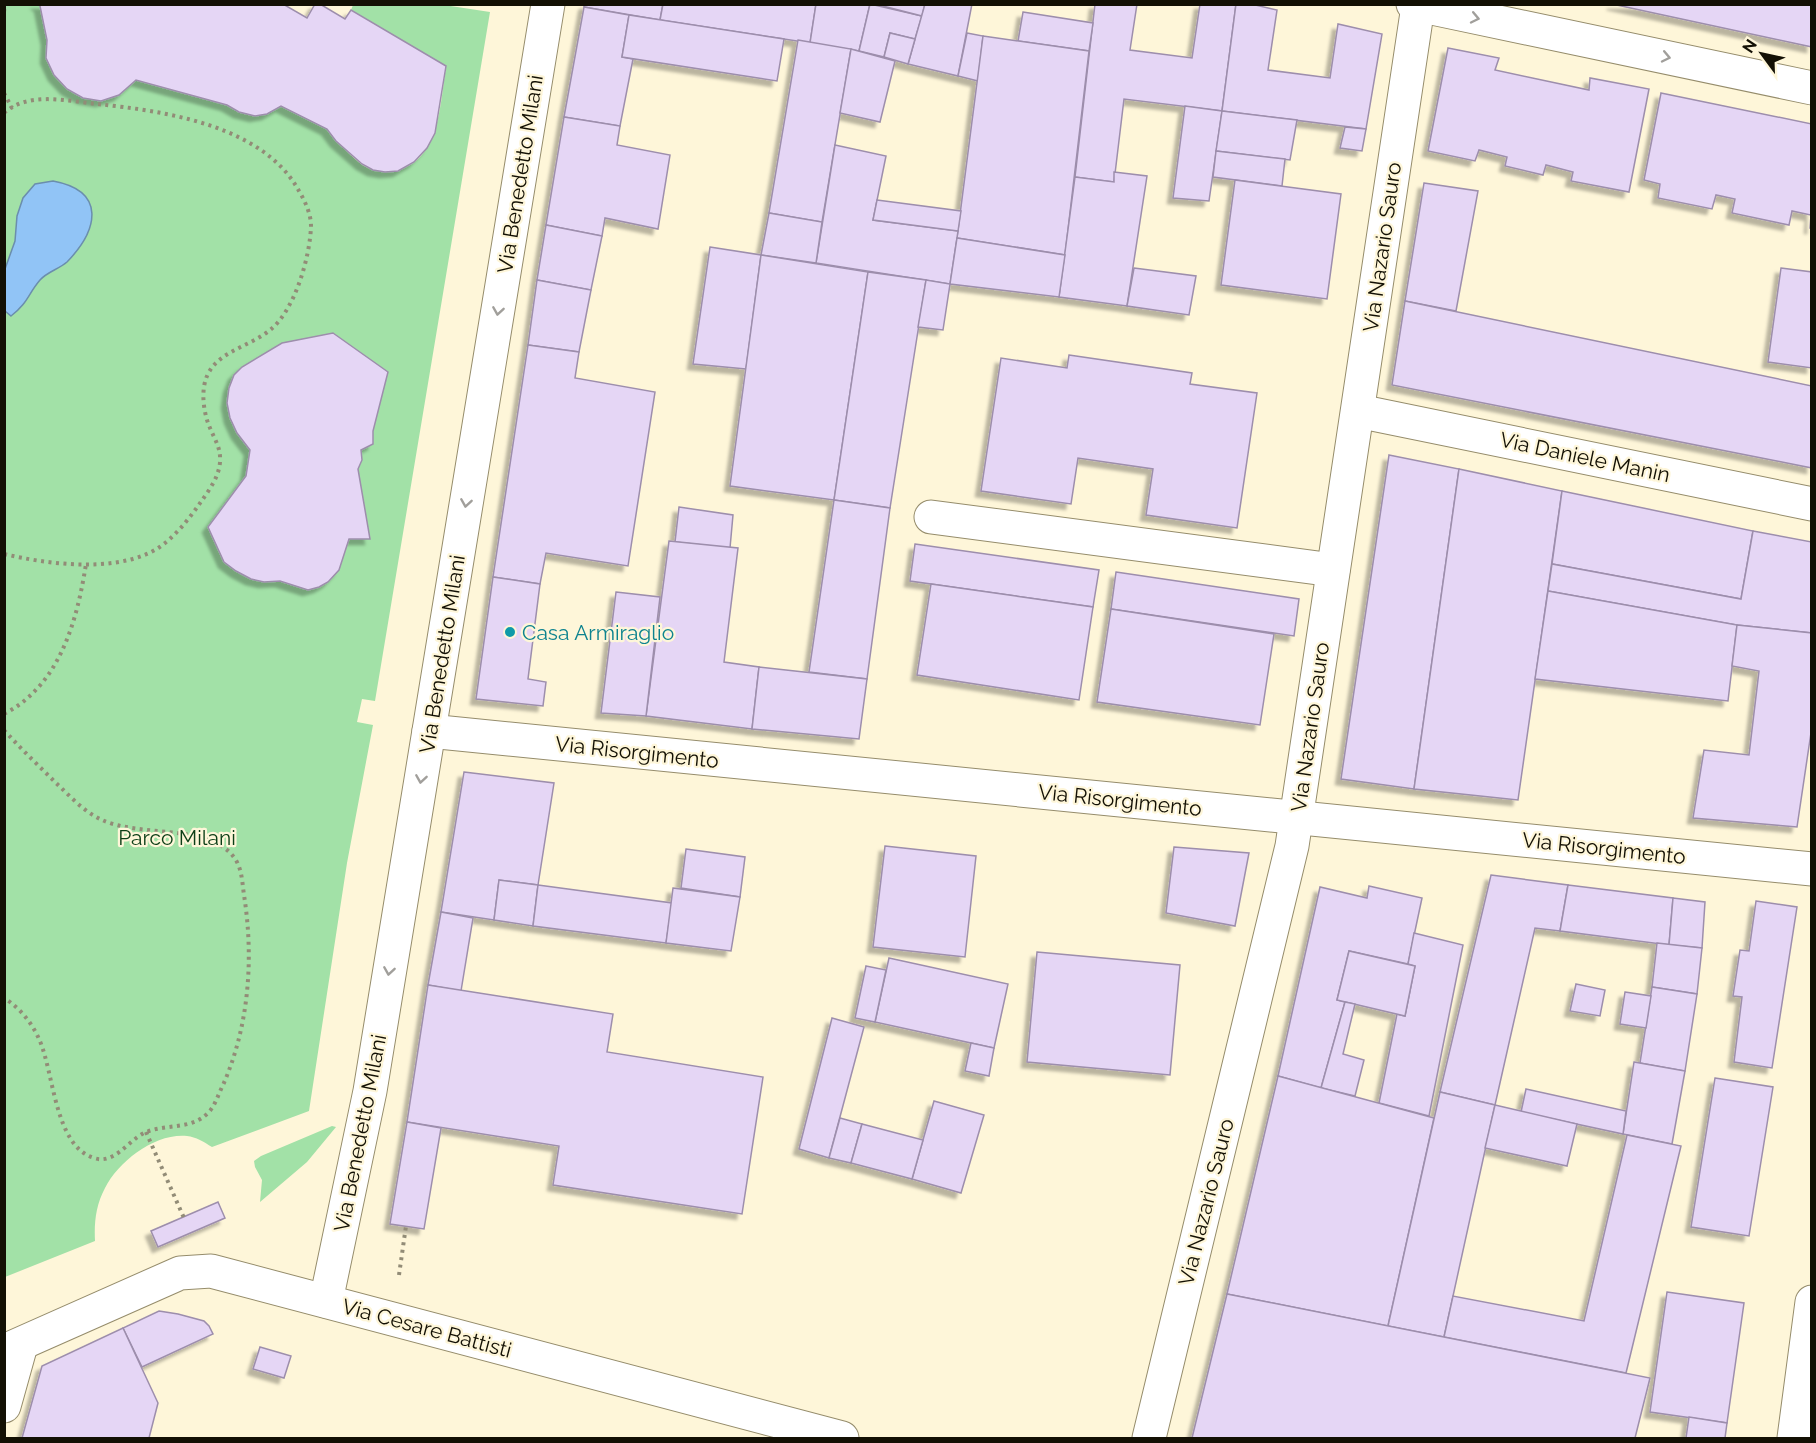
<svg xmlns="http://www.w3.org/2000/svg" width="1816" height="1443" viewBox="0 0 1816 1443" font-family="Raleway,sans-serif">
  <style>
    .green { fill: #a2e1a7 }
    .water { fill: #91c4f6; stroke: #6b8ead; stroke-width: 1.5 }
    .building { fill: #e5d6f5; stroke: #9d8eac; stroke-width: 1.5; filter: url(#shadow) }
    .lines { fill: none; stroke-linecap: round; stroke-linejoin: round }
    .minor-casing { stroke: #958c6b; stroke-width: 35 }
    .path { stroke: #928c77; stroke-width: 4; stroke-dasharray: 3 4.5; stroke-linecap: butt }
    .minor { stroke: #fff; stroke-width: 33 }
    .oneway { stroke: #a19f9b }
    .culture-dot { fill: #0f9aa8; stroke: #fef6d9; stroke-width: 2 }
    .labels { text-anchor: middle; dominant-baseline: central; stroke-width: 4.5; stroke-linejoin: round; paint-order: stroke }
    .street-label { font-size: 21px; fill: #131004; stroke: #fef6d9 }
    .culture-label { font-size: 21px; fill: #0d838f; stroke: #fef6d9; text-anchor: start }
    .park-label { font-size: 21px; fill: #0b3e16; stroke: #fef6d9 }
  </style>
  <defs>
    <filter id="shadow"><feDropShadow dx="-5.5" dy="5.5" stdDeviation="1.5" flood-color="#0004"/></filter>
  </defs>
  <rect width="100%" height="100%" fill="#fef6d9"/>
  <g class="green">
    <path d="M5 5H37L40 6 119 95 136 80 227 105C249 119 257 115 281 106 295 113 313 119 326 128 331 131 334 138 338 142 345 149 353 158 361 164 370 170 381 173 391 171 440 166 440 103 446 67L351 10 353 5H444L490 12 375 701 362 699 357 722 373 725 347 863 309 1111 212 1147C204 1142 196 1137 187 1136 155 1133 119 1161 105 1188 96 1205 94 1222 95 1241L5 1277Z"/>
    <polygon points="332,1126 336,1127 307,1162 260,1202 262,1180 255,1167 254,1161 261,1156"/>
  </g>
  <path class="water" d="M53 181C107 191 98 230 67 262 59 269 47 272 40 280 28 294 28 303 11 316L5 311V269L15 241 17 216 23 198 35 184Z"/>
  <g class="building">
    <polygon points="37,4 283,4 307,18 315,4 320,4 345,19 351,10 446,66 435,133 427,148 414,162 398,171 385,172 373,170 362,164 336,141 327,129 281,106 267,114 255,116 239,112 227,105 136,80 119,95 101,101 83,98 67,89 54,75 46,58 47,40 40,6"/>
    <polygon points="585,4 663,4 660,20 584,7"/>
    <polygon points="663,4 816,4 810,43 660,20"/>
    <polygon points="816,4 870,4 859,51 810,43"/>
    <polygon points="870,4 922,16 915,39 890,33 884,57 859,51"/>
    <polygon points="875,4 925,4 922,16"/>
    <polygon points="925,4 972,4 958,76 908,64"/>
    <polygon points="1095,4 1137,4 1130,50 1192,58 1200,4 1236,4 1222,111 1124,99 1114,182 1075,177"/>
    <polygon points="1236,4 1251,4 1277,10 1268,70 1330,78 1338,24 1382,34 1366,129 1222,111"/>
    <polygon points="1612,4 1812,4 1812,47"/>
    <polygon points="584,7 629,15 622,57 633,59 620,126 564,117"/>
    <polygon points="1023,12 1093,23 1089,51 1018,41"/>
    <polygon points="629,15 784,39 777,81 622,57"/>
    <polygon points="890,33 915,39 908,64 884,57"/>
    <polygon points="967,33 983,36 978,81 958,76"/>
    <polygon points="983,36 1089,51 1065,255 957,238"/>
    <polygon points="798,40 851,49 822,222 769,213"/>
    <polygon points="1448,48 1499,58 1495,70 1589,90 1590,78 1649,89 1629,192 1571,181 1573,172 1546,165 1543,175 1505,166 1507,157 1479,150 1475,161 1428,151"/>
    <polygon points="851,49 895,61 880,122 840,113"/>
    <polygon points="1661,93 1812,124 1812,228 1810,228 1811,215 1792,211 1789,225 1732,213 1735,199 1716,195 1712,209 1658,198 1660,184 1644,180"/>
    <polygon points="1185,106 1222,111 1209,201 1173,198"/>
    <polygon points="1222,111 1297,120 1290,160 1216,151"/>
    <polygon points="564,117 620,126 617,145 670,155 658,229 605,218 602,236 546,225"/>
    <polygon points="1345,127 1366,129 1362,151 1340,148"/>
    <polygon points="835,145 886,156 873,220 958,231 950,284 816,263"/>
    <polygon points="1216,151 1285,159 1282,186 1213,177"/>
    <polygon points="1114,172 1147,176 1127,306 1059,297 1075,177 1114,182"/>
    <polygon points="1235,180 1341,194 1327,299 1221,285"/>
    <polygon points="1424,183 1478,191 1456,311 1405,301"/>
    <polygon points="877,200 961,211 958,231 873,220"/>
    <polygon points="769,213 822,222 816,263 761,255"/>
    <polygon points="546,225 602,236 591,290 537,280"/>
    <polygon points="957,238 1065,255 1059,297 950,284"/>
    <polygon points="710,247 761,255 746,369 693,364"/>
    <polygon points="761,255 868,272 834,500 730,486"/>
    <polygon points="1134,268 1196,276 1189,315 1127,306"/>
    <polygon points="1781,268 1812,272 1812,368 1768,362"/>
    <polygon points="868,272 926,280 890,508 834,500"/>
    <polygon points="537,280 591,290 579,352 528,345"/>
    <polygon points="926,280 950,284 943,330 918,327"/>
    <polygon points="1405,301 1812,386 1812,468 1392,385"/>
    <polygon points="333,333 388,372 373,431 373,444 361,450 362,460 358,469 370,539 349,539 339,570 328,582 319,587 308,590 280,581 264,582 251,579 236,571 224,562 208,527 246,476 250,450 237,433 230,418 227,403 229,388 234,375 242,367 282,343"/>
    <polygon points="528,345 579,352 575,378 655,392 628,566 546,553 540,584 493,577"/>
    <polygon points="1069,355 1192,373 1190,384 1257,393 1237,528 1146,515 1153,469 1078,458 1071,504 981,491 1001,358 1067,368"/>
    <polygon points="1389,455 1459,469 1414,789 1341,779"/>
    <polygon points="1459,469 1562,491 1518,800 1414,789"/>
    <polygon points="1562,491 1753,531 1741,599 1552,564"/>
    <polygon points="834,500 890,508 867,679 809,672"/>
    <polygon points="679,507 733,515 730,548 675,542"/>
    <polygon points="1753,531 1812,542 1812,633 1737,625 1548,591 1552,564 1741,599"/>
    <polygon points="669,541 738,548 724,662 759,667 752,729 646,716"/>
    <polygon points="915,544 1099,570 1093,607 910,581"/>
    <polygon points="1116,572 1299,599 1294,636 1111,609"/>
    <polygon points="493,577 540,584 528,679 546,682 543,706 476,699"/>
    <polygon points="931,584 1093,607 1079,700 917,675"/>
    <polygon points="1548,591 1737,625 1728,701 1535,679"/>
    <polygon points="616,592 660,597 646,716 601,713"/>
    <polygon points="1111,609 1274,634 1260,725 1097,702"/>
    <polygon points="1737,625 1812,633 1812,726 1797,827 1693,818 1704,750 1749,755 1759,671 1732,666"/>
    <polygon points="759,667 867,679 859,739 752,729"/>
    <polygon points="464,772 554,783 538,885 499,880 494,920 441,912"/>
    <polygon points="885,846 976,856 965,957 873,947"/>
    <polygon points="1174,847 1249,853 1235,926 1166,913"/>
    <polygon points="686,849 745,857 740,897 681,888"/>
    <polygon points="1491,875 1568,885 1560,931 1535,928 1495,1105 1440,1092"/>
    <polygon points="499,880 538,885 533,926 494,920"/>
    <polygon points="538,885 672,903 666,943 533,926"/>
    <polygon points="1568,885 1673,898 1669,945 1560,931"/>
    <polygon points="1369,886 1422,898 1408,964 1349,951 1337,1000 1345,1002 1321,1088 1278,1076 1320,887 1367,898"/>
    <polygon points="673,888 740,897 731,951 666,943"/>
    <polygon points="1673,898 1705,902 1702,948 1669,945"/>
    <polygon points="1756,901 1797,907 1772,1068 1734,1062 1742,997 1733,996 1740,950 1749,951"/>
    <polygon points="441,912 473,918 461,991 428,985"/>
    <polygon points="1414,933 1463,945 1429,1116 1379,1103 1397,1014 1405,1016 1415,966 1408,964"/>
    <polygon points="1657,943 1702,948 1697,994 1652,987"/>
    <polygon points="1349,951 1415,966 1405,1016 1337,1000"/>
    <polygon points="1037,952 1180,965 1170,1075 1027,1062"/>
    <polygon points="889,958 1008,984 994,1048 875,1022"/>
    <polygon points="866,966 886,970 875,1022 855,1018"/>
    <polygon points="1576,984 1605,990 1600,1016 1570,1011"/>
    <polygon points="428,985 613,1014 607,1052 763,1077 742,1214 553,1185 559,1146 407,1122"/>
    <polygon points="1652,987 1697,994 1685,1071 1640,1063"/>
    <polygon points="1625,992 1651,996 1646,1028 1620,1024"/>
    <polygon points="1345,1002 1355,1004 1343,1054 1364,1060 1355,1096 1321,1088"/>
    <polygon points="832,1018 864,1027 829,1158 799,1149"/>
    <polygon points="971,1043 994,1048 989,1076 965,1071"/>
    <polygon points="1634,1062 1685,1071 1672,1144 1623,1134"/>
    <polygon points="1278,1076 1434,1118 1388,1326 1227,1294"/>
    <polygon points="1715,1078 1773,1087 1749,1236 1691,1227"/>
    <polygon points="1526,1089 1626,1111 1623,1134 1521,1112"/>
    <polygon points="1440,1092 1495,1105 1444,1337 1388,1326"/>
    <polygon points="934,1101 984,1115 961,1193 912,1179"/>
    <polygon points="1495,1105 1577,1124 1567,1166 1485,1148"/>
    <polygon points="840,1118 862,1124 851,1163 829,1158"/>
    <polygon points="407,1122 441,1128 424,1229 390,1224"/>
    <polygon points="862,1124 923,1140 912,1179 851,1163"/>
    <polygon points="1627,1135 1681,1146 1626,1373 1444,1337 1453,1296 1584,1321"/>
    <polygon points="218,1202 225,1218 158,1247 151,1231"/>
    <polygon points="1667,1292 1744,1303 1727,1423 1650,1412"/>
    <polygon points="1227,1294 1650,1378 1635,1438 1192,1438"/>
    <polygon points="159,1311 178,1314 204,1321 209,1326 213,1334 142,1367 123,1328"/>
    <polygon points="123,1328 158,1403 149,1438 22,1438 42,1366"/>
    <polygon points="260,1347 291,1356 284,1378 253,1369"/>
    <polygon points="1689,1417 1727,1423 1725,1438 1686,1438"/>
  </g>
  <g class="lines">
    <defs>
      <g id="minor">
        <polyline points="1413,4 1812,88"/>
        <polyline points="1358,411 1812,504"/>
        <polyline points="931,517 1333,570"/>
        <polyline points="429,731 1812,869"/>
        <polyline points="326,1301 370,1091 548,4"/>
        <polyline points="4,1351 180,1273 211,1271 842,1438"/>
        <polyline points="4,1406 21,1345"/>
        <polyline points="1149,1438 1292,846 1418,6"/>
        <polyline points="1794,1438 1812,1302"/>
      </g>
    </defs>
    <use href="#minor" class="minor-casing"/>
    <g class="path">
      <polyline points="4,12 5,4"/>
      <polyline points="4,93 12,108"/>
      <path d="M4 113C29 91 67 101 97 104 164 111 263 125 299 191 305 201 311 214 311 226 310 257 295 310 270 330 247 349 209 352 204 387 202 400 205 417 210 428 215 440 221 448 220 462 219 478 207 493 198 506 185 524 169 544 149 553 108 572 47 564 4 554"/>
      <path d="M4 714C60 685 77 621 86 564"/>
      <path d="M4 730C20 748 38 765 55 782 69 795 83 811 100 819 138 838 206 823 233 856 242 867 242 881 244 895 254 959 249 1026 223 1085 218 1095 215 1106 208 1113 190 1131 165 1123 144 1133 128 1141 114 1165 94 1158 54 1146 54 1071 39 1039 32 1023 20 1008 4 998"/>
      <polyline points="146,1132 184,1218"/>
      <polyline points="399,1275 406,1226"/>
    </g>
    <use href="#minor" class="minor"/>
  </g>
  <defs><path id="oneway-chevron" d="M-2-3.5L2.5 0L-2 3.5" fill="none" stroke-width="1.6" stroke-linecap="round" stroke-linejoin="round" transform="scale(1.5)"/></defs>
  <g class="oneway">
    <use href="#oneway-chevron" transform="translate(1475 18) rotate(12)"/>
    <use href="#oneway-chevron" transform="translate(1666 57) rotate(12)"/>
    <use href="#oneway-chevron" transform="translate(498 311) rotate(99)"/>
    <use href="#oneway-chevron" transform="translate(466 503) rotate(99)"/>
    <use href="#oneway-chevron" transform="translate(421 779) rotate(99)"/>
    <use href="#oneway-chevron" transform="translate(389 971) rotate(99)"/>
  </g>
  <circle class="culture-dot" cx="510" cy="632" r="6"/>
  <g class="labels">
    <g class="street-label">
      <text transform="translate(520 174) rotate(-81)">Via Benedetto Milani</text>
      <text transform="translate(1382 247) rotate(-82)">Via Nazario Sauro</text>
      <text transform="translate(1585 457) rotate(12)">Via Daniele Manin</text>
      <text transform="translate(442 654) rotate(-81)">Via Benedetto Milani</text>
      <text transform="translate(1310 727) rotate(-82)">Via Nazario Sauro</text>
      <text transform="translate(637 752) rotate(6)">Via Risorgimento</text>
      <text transform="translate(1120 800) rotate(6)">Via Risorgimento</text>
      <text transform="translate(1604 848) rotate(6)">Via Risorgimento</text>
      <text transform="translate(360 1133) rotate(-79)">Via Benedetto Milani</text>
      <text transform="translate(1206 1202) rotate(-76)">Via Nazario Sauro</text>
      <text transform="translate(427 1328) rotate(15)">Via Cesare Battisti</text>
    </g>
    <g class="culture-label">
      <text x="522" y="632">Casa Armiraglio</text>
    </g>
    <g class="park-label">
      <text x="177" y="837">Parco Milani</text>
    </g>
  </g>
  <rect width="1816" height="1443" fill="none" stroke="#131004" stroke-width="12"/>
  <g transform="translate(1762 54) rotate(303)" stroke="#fef6d9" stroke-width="4.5" paint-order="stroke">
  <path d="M0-4.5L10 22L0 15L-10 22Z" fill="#131004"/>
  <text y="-9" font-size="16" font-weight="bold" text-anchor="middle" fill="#131004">N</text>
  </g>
</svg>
